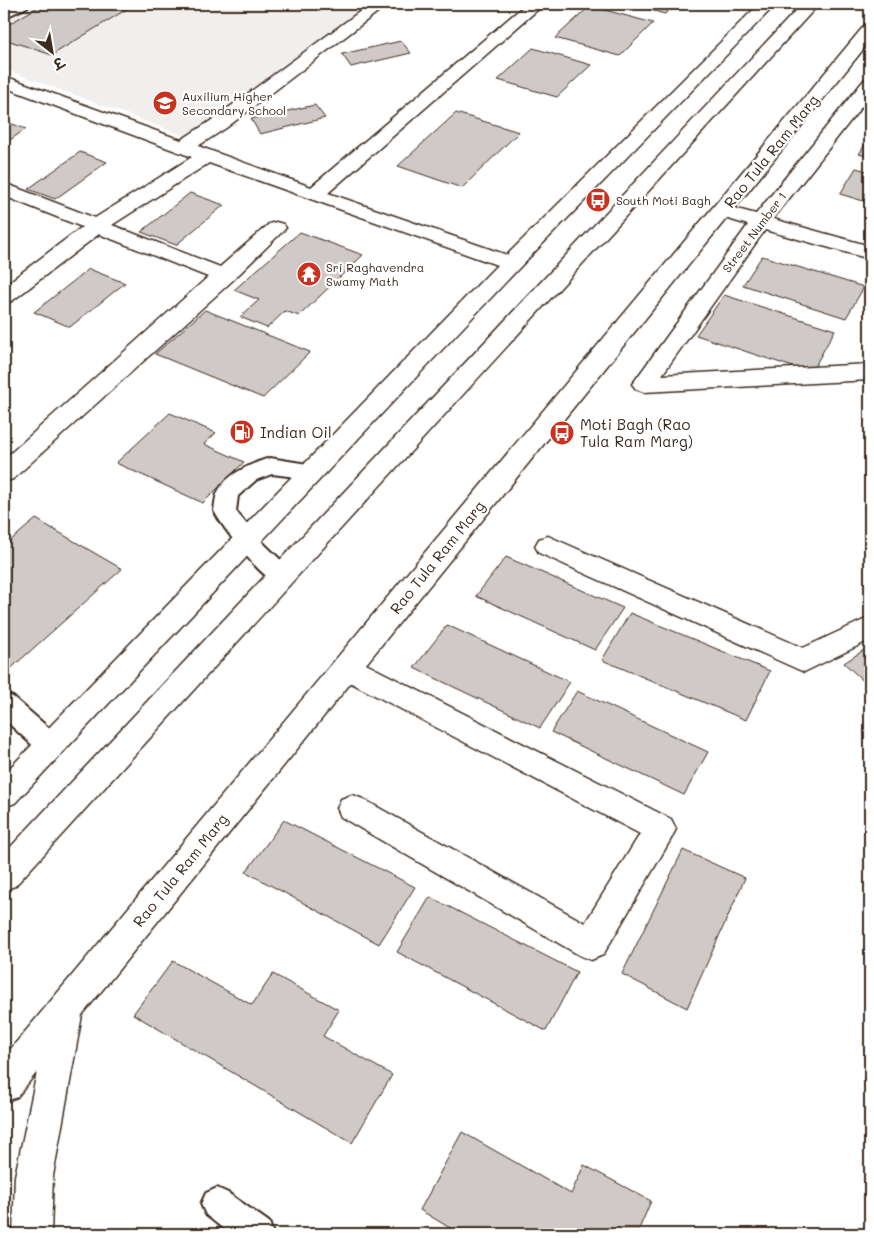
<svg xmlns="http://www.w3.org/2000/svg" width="874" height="1238" viewBox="0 0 874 1238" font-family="Mali,'Playpen Sans Deva',sans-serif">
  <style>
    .built { fill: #f1efee }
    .building { fill: #cfcac7; stroke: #3b2a1e }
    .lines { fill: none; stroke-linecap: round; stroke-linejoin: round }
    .lane-casing { stroke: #3b2a1e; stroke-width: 4 }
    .street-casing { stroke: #3b2a1e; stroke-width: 3 }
    .secondary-casing { stroke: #3b2a1e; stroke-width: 3 }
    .lane { fill: #fff; fill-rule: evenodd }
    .street { fill: #fff; fill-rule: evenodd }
    .secondary { fill: #fff; fill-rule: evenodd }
    .labels { text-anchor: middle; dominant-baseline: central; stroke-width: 4.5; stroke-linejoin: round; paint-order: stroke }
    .far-poi-label { font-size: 12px; fill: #3b2a1e; stroke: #fff; text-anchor: start }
    .far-street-label { font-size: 12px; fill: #3b2a1e; stroke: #fff }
    .street-label { font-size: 15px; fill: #3b2a1e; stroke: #fff }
    .poi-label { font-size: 15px; fill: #3b2a1e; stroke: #fff; text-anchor: start }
  </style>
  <rect width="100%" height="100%" fill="#fff"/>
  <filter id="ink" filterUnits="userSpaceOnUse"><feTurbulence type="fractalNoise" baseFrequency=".02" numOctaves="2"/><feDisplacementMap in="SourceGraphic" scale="10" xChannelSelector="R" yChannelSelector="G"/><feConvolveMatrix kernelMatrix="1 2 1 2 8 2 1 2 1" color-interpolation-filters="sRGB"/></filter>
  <g filter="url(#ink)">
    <polygon class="built" points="4,4 366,4 188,137 4,69"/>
    <g class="building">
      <polygon points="43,4 135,4 52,55 4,39 4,27"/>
      <polygon points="628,4 675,4 665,14"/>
      <polygon points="590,6 653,23 620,56 555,38"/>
      <polygon points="401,41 411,53 351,67 342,54"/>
      <polygon points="533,48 591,65 557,97 498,80"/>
      <polygon points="315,105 325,118 260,134 251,119"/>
      <polygon points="456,113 519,132 462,188 398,166"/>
      <polygon points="4,121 26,129 4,144"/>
      <polygon points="870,137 870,157 859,154"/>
      <polygon points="80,152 107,162 55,199 28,189"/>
      <polygon points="856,168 870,172 870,203 840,194"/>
      <polygon points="190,193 224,205 176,245 141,232"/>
      <polygon points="300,232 363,255 299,316 285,311 267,328 240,317 259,300 234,290"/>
      <polygon points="762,256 864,287 846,318 743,285"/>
      <polygon points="89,269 125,283 70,327 34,312"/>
      <polygon points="724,295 835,330 811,373 696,335"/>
      <polygon points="205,310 310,352 263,398 155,354"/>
      <polygon points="170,413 216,433 204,444 244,462 203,503 116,463"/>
      <polygon points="36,519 122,569 8,671 4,668 4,546"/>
      <polygon points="506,557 623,608 595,650 476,596"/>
      <polygon points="630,613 770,671 746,720 602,660"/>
      <polygon points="447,625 570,682 540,728 414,668"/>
      <polygon points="870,646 870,687 844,663"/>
      <polygon points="577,691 708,752 684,795 551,732"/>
      <polygon points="284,820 415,887 379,944 246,872"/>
      <polygon points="683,850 745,878 687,1008 622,974"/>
      <polygon points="430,897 577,972 546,1031 397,952"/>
      <polygon points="173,961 252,1005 273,974 339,1010 323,1036 392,1075 352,1143 133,1014"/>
      <polygon points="462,1132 571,1194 584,1165 651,1201 637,1234 460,1234 420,1210"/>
    </g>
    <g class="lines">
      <defs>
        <g id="lane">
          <polygon points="12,4 29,4 27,7 4,18 4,8"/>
          <path d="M270 458 320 466 323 471 320 476 312 479 272 474 256 480 238 496 236 511 239 515 259 539 290 569 294 575 290 581C285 583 281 584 275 582 257 573 224 529 214 511 215 505 215 497 218 492 226 474 253 463 270 458Z"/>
          <polygon points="4,694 13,697 59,737 63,745 59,753 50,756 41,753 4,719"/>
          <polygon points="217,1188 228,1193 269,1222 273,1234 230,1234 206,1215 201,1204 206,1193"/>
        </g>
        <g id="street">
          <polygon points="370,4 388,4 226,128 198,146 311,187 526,4 544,4 328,193 507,255 759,4 776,4 519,268 15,803 4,807 4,774 497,265 209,163 112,225 220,267 269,224 276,222 283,224 286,228 232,281 13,479 4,482 4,459 208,277 99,234 12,301 4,303 4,286 82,227 4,196 4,183 95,218 192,157 4,87 4,76 181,140 212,120"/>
          <polygon points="870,79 870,96 773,219 870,246 870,259 765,230 662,375 870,364 870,380 644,392 636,389 632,384 636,379 748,225 715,215 712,211 715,207 722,205 756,214 864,80"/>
          <polygon points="548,536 803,648 870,617 870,640 804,672 539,553 535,546 539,539"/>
          <polygon points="346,656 356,659 671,819 676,829 671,839 603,955 591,960 579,955 341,817 337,808 341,799 352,795 363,799 585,923 640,834 336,675 332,667 336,659"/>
        </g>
        <g id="secondary">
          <polygon points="802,4 819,4 15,886 4,890 4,854"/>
          <polygon points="870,25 870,41 82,1015 53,1176 51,1234 13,1234 15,1176 37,1072 17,1097 4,1102 4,1057 864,26"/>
        </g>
      </defs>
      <use href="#lane" class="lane-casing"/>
      <use href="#street" class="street-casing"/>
      <use href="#secondary" class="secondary-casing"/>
      <use href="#lane" class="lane"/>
      <use href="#street" class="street"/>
      <use href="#secondary" class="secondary"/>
    </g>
  </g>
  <defs>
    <symbol id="school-disc" viewBox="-11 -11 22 22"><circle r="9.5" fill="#c8321e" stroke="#fff"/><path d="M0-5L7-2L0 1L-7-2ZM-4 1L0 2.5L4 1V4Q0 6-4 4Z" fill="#fff"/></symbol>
    <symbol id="bus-disc" viewBox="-11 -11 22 22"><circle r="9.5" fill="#c8321e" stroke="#fff"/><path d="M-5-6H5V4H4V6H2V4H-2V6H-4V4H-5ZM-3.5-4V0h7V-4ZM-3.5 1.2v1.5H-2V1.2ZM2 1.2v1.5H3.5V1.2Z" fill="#fff"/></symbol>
    <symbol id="temple-disc" viewBox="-11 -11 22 22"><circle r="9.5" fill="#c8321e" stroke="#fff"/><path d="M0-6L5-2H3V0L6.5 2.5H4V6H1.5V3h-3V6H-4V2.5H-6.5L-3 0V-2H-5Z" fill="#fff"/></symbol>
    <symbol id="fuel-disc" viewBox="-11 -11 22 22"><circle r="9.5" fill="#c8321e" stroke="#fff"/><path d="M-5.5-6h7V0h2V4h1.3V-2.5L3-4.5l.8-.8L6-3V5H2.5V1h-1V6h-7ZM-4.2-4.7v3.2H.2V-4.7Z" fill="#fff"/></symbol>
  </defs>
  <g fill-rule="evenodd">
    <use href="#school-disc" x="151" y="89" width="28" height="28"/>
    <use href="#bus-disc" x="584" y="186" width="28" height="28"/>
    <use href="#temple-disc" x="295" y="260" width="28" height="28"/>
    <use href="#fuel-disc" x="228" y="418" width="28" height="28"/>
    <use href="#bus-disc" x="548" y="419" width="28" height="28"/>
  </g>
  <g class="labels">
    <g class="far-poi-label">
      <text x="182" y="96">Auxilium Higher<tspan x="182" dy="14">Secondary School</tspan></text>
      <text x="616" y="200">South Moti Bagh</text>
      <text x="326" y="267">Sri Raghavendra<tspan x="326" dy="14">Swamy Math</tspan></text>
    </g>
    <g class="far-street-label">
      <text transform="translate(754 232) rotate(-53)">Street Number 1</text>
    </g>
    <g class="street-label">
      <text transform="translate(771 151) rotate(-51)">Rao Tula Ram Marg</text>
      <text transform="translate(437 557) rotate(-51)">Rao Tula Ram Marg</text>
      <text transform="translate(180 870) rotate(-51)">Rao Tula Ram Marg</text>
    </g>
    <g class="poi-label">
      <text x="580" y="424">Moti Bagh (Rao<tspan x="580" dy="17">Tula Ram Marg)</tspan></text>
      <text x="260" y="432">Indian Oil</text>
    </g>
  </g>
  <rect width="874" height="1238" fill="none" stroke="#fff" stroke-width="20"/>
  <rect x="10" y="10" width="854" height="1218" fill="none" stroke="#3b2a1e" stroke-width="2" filter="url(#ink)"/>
  <g transform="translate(52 52) rotate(149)" stroke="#ffffff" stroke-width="4" paint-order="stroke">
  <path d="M0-4L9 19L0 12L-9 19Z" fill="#3b2a1e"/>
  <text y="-8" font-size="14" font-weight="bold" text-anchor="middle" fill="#3b2a1e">उ</text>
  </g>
</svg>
